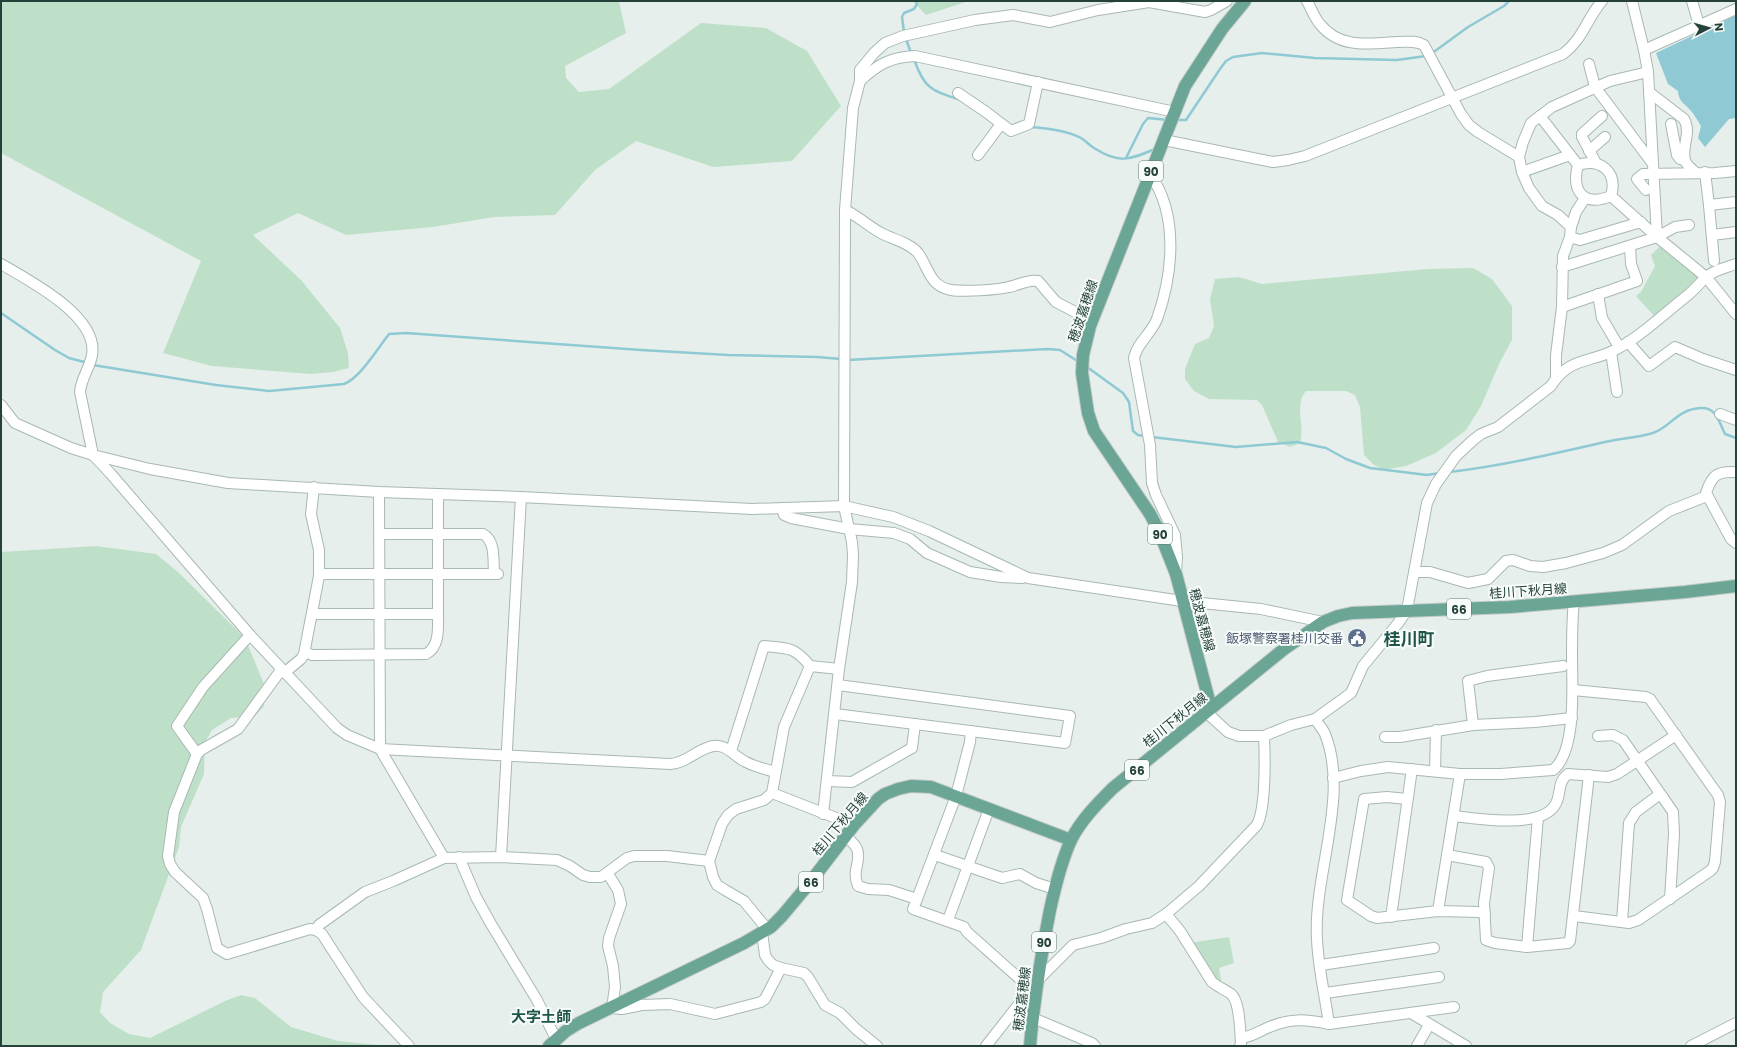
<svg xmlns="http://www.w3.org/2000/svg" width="1737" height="1047" viewBox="0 0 1737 1047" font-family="Poppins,'Noto Sans JP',sans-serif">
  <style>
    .green { fill: #bfe0c8 }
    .water { fill: #8ec9d4 }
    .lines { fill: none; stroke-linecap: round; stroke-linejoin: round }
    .stream { stroke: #8ec9d4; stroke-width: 2.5 }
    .minor-casing { stroke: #a8b8b2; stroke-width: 12 }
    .major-casing { stroke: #c2cac8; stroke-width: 14 }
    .minor { stroke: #fff; stroke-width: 10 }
    .major { stroke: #6aa596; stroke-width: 12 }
    .labels { text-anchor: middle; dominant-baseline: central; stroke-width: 4; stroke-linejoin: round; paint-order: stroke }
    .shield { fill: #f7fbf9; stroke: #637a73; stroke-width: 1 }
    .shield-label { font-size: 12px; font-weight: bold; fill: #24423a }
    .street-label { font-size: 13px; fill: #24423a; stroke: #f7fbf9 }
    .service-label { font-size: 13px; fill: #4e5e75; stroke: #f7fbf9; text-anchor: end }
    .quarter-label { font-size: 15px; font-weight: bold; fill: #1f5548; stroke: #f7fbf9 }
    .district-label { font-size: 17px; font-weight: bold; fill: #1f5548; stroke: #f7fbf9 }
  </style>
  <rect width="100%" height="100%" fill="#e6efeb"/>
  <g class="green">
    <polygon points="1,1 619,1 626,33 565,66 566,78 579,92 609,89 701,23 766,28 807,51 841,106 792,161 713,167 636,141 595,170 555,215 494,217 433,227 346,235 298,213 253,235 301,280 340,328 348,353 349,368 333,372 311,374 212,366 163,353 201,261 1,153"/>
    <polygon points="913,1 969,1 926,15"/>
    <polygon points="1660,246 1701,277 1656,318 1636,296 1641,292 1655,266 1651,255"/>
    <path d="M1473 268 1492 279 1512 306V340L1500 362 1481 406 1466 430 1436 453 1406 466 1383 470 1373 464 1364 455 1360 407 1355 395 1346 391H1306C1294 405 1305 426 1300 443L1290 447 1278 442 1262 405 1257 400 1209 399 1194 391 1185 379V369L1195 344 1209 338 1214 326 1210 299 1215 279 1239 277 1262 284 1428 269Z"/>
    <polygon points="96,546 156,554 178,572 245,638 264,684 264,706 255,716 231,718 212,730 205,742 204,774 181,827 179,847 141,950 103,992 100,1012 110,1023 129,1034 150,1038 225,1001 241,995 255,998 291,1027 338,1041 388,1046 1,1046 1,552"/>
    <polygon points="1229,937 1234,963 1219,968 1222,985 1217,983 1189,943"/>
  </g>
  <path class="water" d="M1736 15V118L1729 119 1705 147 1698 138 1701 126C1698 121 1695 116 1692 112 1685 103 1679 103 1678 91L1668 84 1656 53Z"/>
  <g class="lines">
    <g class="stream">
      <polyline points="904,32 902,17 904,13 914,9 917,4 916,1"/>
      <polyline points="906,39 911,53"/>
      <polyline points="1431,54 1468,27 1504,6 1509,1"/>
      <path d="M914 59C924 89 932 91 961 100"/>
      <polyline points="1175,120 1186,120 1220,69 1226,61 1233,57 1262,53 1315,58 1397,60 1426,56"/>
      <path d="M1029 127C1047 128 1066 130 1081 138 1086 141 1089 145 1094 148 1119 164 1129 160 1155 149"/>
      <polyline points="1126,158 1143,124 1148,118 1168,120"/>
      <polyline points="1,313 55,350 69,358 88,363"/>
      <polyline points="848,360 1047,349 1060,350 1079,362"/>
      <path d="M93 365 216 385 269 391 344 384C360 378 378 348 389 334L406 333 641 350 728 355 817 357 841 359"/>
      <polyline points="1087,367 1123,393 1129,402 1133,431 1138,435 1145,436"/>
      <polyline points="1152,437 1236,447 1297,442 1326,448 1346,459 1370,468 1427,475 1440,473"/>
      <path d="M1449 472C1501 466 1553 454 1605 442 1620 438 1637 438 1653 433 1671 427 1677 409 1701 408 1717 407 1719 423 1725 434L1736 438"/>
    </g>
    <defs>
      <g id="minor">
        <path d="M1307 1C1311 8 1314 17 1319 23 1339 49 1368 44 1397 42 1407 42 1415 40 1424 45L1461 114 1469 125 1478 132 1519 157"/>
        <polyline points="1632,1 1644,50"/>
        <polyline points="1692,1 1699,25"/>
        <polyline points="1589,64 1595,87 1653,164"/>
        <path d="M860 81C878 64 891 57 915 56L1175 112"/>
        <path d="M1649 92 1684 119C1692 133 1681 147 1685 160 1686 165 1692 169 1695 172"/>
        <polyline points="958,93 986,112 1011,131 1029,124 1038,82"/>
        <path d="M1540 116 1578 165C1601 158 1618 172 1611 196L1657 237 1706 277 1736 314"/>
        <polyline points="1671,124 1677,155 1680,159 1684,160"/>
        <path d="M1164 140 1273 162 1288 160 1305 156 1563 54C1583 39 1586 20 1602 1"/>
        <polyline points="1589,151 1605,137"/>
        <polyline points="978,155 1001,124"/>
        <polyline points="1596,163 1582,137 1582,134 1602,116"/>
        <path d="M1578 165C1571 192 1584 207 1611 196"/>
        <polyline points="1522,172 1570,155"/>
        <polyline points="1705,172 1709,205 1736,202"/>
        <path d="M1150 174C1179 215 1173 274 1157 319 1151 334 1137 343 1134 358L1150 445 1152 483 1156 495 1175 535 1177 557 1176 573"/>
        <polyline points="1646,190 1637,179 1643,174 1715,173 1736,171"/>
        <polyline points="1709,205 1714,261"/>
        <path d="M845 210C858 216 868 226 881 233 892 239 910 243 918 253 929 268 929 286 951 290 964 292 996 290 1009 287 1019 285 1028 279 1038 281L1056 302 1079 314 1090 326"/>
        <polyline points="1571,227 1576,212 1585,198"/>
        <polyline points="1712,235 1736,232"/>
        <polyline points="1570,237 1580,240 1641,222"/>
        <polyline points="1657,237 1648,72 1644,50 1736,9"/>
        <path d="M1 264C28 280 99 316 92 355 90 368 81 378 80 392L93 455 110 473 250 635 337 728 347 735 380 749 670 764C687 763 697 749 713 746 728 744 734 757 746 762 755 767 766 769 775 772"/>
        <polyline points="1562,267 1657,237 1675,227 1689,225"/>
        <polyline points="1598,294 1602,318 1619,347"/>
        <polyline points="1562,307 1637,281 1631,264 1630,246"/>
        <polyline points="1628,342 1649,366 1675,347 1703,359 1736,370"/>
        <polyline points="1611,352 1617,392"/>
        <polyline points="1556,378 1556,355 1562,307 1563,256 1570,237 1571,227 1558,215 1542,206 1529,188 1522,172 1519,157 1523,142 1531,123 1552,107 1610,81 1648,72"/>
        <polyline points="1,405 15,423 71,448 93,455 150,469 228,483 379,492 521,497 752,509 844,506 893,517 929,531 1028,578 1182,601 1261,609 1323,622"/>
        <polyline points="1720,414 1736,420"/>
        <path d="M1736 472C1717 471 1712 475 1706 493L1731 539 1736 543"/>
        <polyline points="379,492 380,749 444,858"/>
        <polyline points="782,508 784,515 791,518 849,529 894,533 910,539 927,553 970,572 1001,577 1022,578"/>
        <path d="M380 534H483C496 541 493 561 494 574"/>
        <polyline points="1414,572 1430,572 1468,583 1488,579 1506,561 1513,560 1530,566 1543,567 1566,563 1603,553 1622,545 1669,511 1707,496"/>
        <polyline points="320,574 498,574"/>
        <polyline points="313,614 438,614 438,494"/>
        <path d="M305 652 312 655H319L426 654C440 647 438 627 438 614"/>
        <polyline points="281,670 238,729 201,750 197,754 174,812 168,856 170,864 175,872 203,898 207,909 217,948 227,954 310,929 316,930 322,934 363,997 409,1046"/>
        <polyline points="284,673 301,659 304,654 319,576 319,550 311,514 314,487"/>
        <polyline points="1573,690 1646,697 1650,699 1718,795 1720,802 1715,862 1713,868 1710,871 1638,920 1629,923 1574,916"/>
        <path d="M1206 712 1228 732 1239 736H1264L1291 725 1315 719 1351 693 1363 666 1399 622 1407 610 1427 503 1436 484 1456 456 1472 441 1481 434 1498 427 1551 386C1568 358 1588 363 1613 351 1639 338 1665 313 1688 295 1695 289 1700 283 1706 277 1714 270 1725 268 1736 264"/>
        <polyline points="835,714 1065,743 1070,716 838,685"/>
        <path d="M1315 719C1318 724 1323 729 1325 734 1350 796 1313 875 1317 939 1318 967 1325 996 1329 1024L1454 1007"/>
        <polyline points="1473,725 1468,681 1487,676 1563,666"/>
        <polyline points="1598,736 1613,735 1623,740 1673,812 1674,834 1670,899"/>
        <polyline points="1385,737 1400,737 1473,725 1535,722 1572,718"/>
        <path d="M731 751 764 646C788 648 795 647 810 666"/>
        <polyline points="197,754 177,726 203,687 250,635"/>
        <polyline points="1435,771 1436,730"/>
        <path d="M1333 778 1361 771 1388 767 1460 774H1501L1553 770C1577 751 1572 685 1572 656 1572 638 1572 619 1574 601"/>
        <polyline points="827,781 852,782 912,748 915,724"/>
        <polyline points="772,793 854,825"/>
        <polyline points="1407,799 1387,797 1364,799 1347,900 1371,916 1377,918 1438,911 1479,912 1485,914"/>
        <polyline points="823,814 839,669 852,582 853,555 852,542 844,506 845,210 853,108 860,81 860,70 874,53 885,43 903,36 975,20 1013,15 1050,22 1098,10 1149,2 1205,12 1211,10 1227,1"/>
        <path d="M1454 816C1477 819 1541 829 1555 805 1562 795 1556 783 1568 774L1608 777 1617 774 1676 735"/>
        <path d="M846 837C850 840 855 844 857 849 862 862 851 869 858 886L868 889 889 890 917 899 913 909 964 927 967 932 1031 989"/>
        <polyline points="935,855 1002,878 1020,874 1036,883 1055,889"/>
        <polyline points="1447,855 1486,862 1489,868 1484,903 1486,940 1495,943 1527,947 1568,943 1570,941 1589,775"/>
        <polyline points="459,857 476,897 491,924 537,1000 553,1033 558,1037"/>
        <polyline points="501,857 521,497"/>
        <polyline points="608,874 618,890 621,904 609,938 608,946 613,966 615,987 612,1008 622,1009 642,1005 670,1004 715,1014 761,1002 765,999 781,968"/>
        <polyline points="917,899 956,796 970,742 971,731"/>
        <polyline points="1438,911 1460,774"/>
        <path d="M1166 914 1180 931 1212 982C1218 987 1224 989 1231 994 1240 1001 1240 1031 1241 1043L1240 1046"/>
        <polyline points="1391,917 1412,769"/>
        <polyline points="948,920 989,809"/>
        <polyline points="1622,922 1629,823 1636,812 1660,794"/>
        <polyline points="767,929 744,901 725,890 717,885 713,877 709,861 722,824 728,815 736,809 764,800 772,793 784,727 810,666 839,669"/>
        <polyline points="316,930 319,925 365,892 393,881 444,858 501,857 557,860 570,866 583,875 590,877 601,877 627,858 634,856 667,856 709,861"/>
        <polyline points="762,932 765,955 768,960 773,965 781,968 804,973 808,977 825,1005 840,1013 856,1029 877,1046"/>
        <polyline points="1527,947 1538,817"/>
        <polyline points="1321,965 1434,948"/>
        <polyline points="1325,993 1439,977"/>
        <polyline points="1411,1013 1466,1046"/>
        <polyline points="1033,1018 1092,1043 1095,1046"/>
        <path d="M1241 1038C1251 1037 1258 1032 1267 1028 1290 1018 1305 1019 1329 1024"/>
        <path d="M986 1046 1037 981 1073 945 1101 938 1126 929 1152 923 1166 914 1199 886 1257 825C1266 808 1265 757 1264 736"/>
        <polyline points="1417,1046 1429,1025"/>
        <polyline points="1691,1046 1736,1023"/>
      </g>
      <g id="major">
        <polyline points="1211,708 1176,574 1159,531 1150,514 1094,431 1088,413 1082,373 1083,355 1090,326 1185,86 1222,29 1245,1"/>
        <polyline points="549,1046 566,1031 579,1023 744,943 771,927 782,916 808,885 854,825 878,799 885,794 898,789 911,786 931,787 1071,840"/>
        <path d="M1030 1046C1034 1000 1041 955 1050 910 1055 887 1061 862 1071 840 1081 820 1097 804 1113 788L1284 649 1323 622 1338 616 1352 613 1510 607 1685 592 1736 586"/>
      </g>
    </defs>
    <use href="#minor" class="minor-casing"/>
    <use href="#major" class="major-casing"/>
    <use href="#minor" class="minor"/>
    <use href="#major" class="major"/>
  </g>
  <defs>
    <symbol id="civic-disc" viewBox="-11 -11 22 22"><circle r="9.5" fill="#5c6f8a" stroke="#f7fbf9"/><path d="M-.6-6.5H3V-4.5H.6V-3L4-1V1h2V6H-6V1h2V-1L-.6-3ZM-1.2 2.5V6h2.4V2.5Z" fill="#fff"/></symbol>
  </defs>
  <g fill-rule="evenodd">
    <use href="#civic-disc" x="1346" y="627" width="22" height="22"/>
  </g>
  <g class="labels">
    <g class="shield">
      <rect x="1139" y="161" width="24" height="20" rx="3"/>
      <rect x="1148" y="524" width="24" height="20" rx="3"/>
      <rect x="1447" y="599" width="24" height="20" rx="3"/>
      <rect x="1125" y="760" width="24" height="20" rx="3"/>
      <rect x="799" y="872" width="24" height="20" rx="3"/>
      <rect x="1032" y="932" width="24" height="20" rx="3"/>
    </g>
    <g class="shield-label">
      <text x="1151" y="171">90</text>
      <text x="1160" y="534">90</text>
      <text x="1459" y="609">66</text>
      <text x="1137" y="770">66</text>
      <text x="811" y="882">66</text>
      <text x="1044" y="942">90</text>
    </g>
    <g class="street-label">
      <text transform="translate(1083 311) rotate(-71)">穂波嘉穂線</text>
      <text transform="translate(1528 591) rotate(-4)">桂川下秋月線</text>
      <text transform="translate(1202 620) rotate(75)">穂波嘉穂線</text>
      <text transform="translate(1175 720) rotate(-39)">桂川下秋月線</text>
      <text transform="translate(840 824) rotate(-50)">桂川下秋月線</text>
      <text transform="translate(1022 999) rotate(-83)">穂波嘉穂線</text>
    </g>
    <g class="service-label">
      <text x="1343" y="638">飯塚警察署桂川交番</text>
    </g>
    <g class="quarter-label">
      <text x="541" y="1016">大字土師</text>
    </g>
    <g class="district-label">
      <text x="1409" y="639">桂川町</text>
    </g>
  </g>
  <rect width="1737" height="1047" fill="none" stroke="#24423a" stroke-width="4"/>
  <g transform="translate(1709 28) rotate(84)" stroke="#f7fbf9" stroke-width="3" paint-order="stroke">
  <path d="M0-3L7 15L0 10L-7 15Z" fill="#24423a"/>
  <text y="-6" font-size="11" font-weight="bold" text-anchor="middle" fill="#24423a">N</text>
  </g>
</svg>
